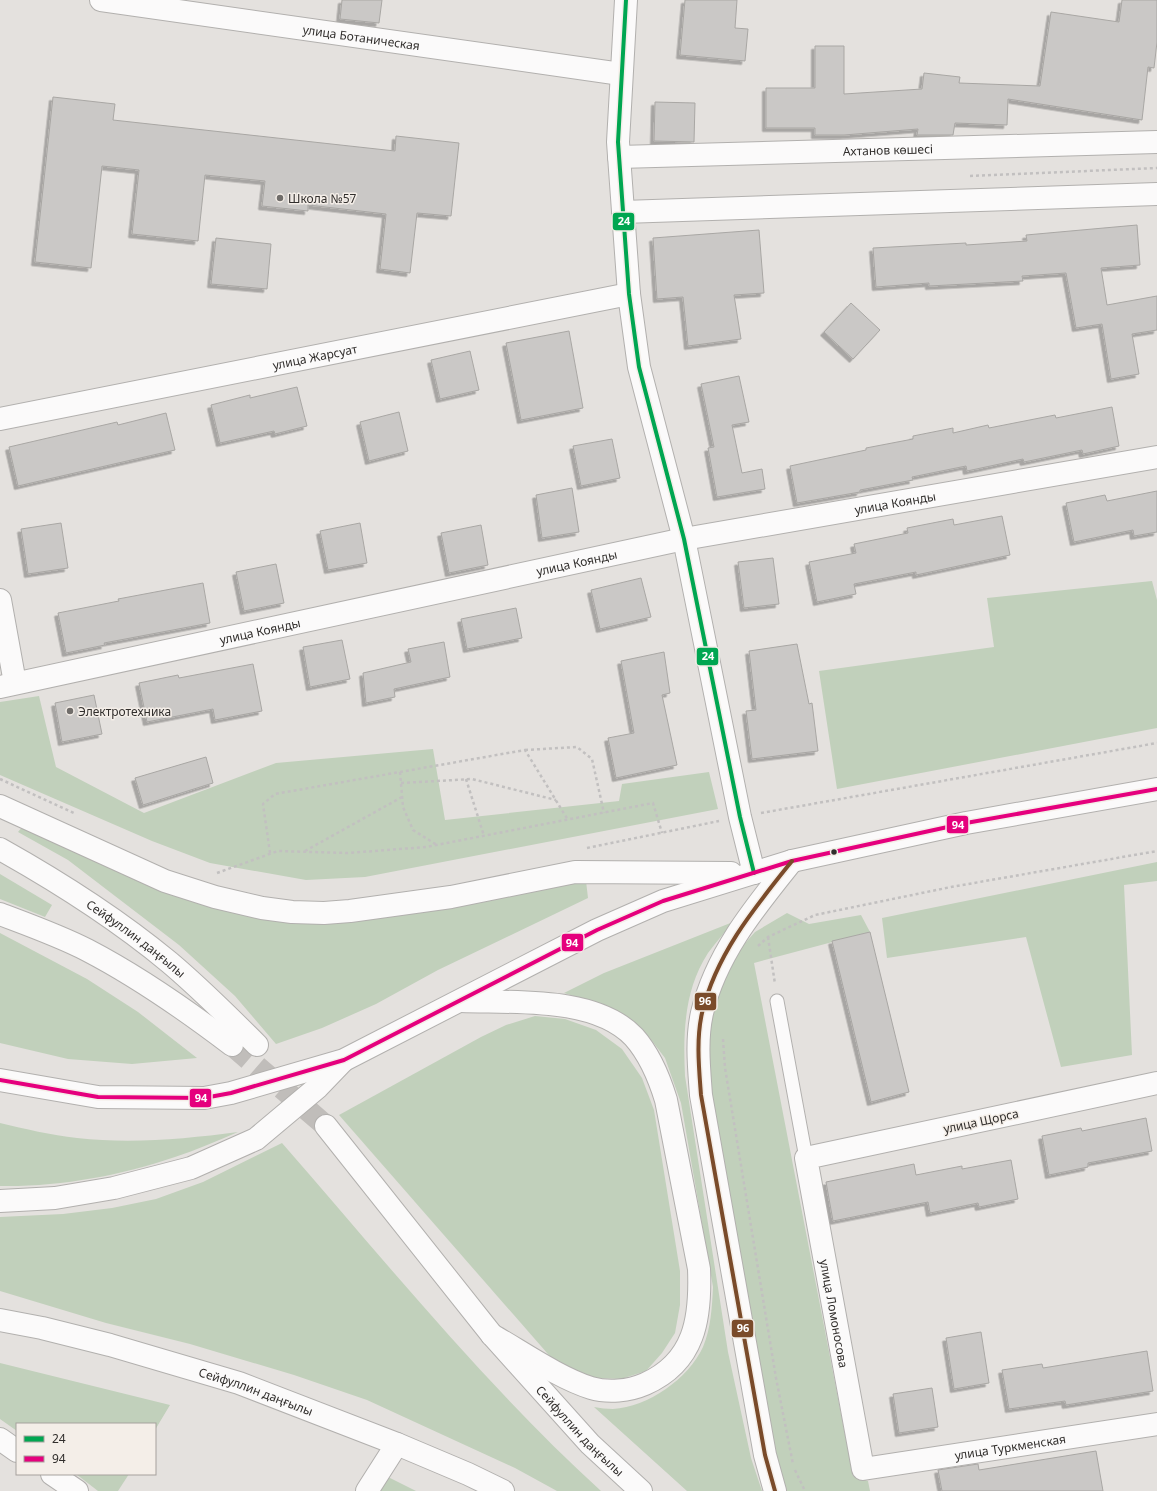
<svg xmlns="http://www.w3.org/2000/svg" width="1157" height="1491" viewBox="0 0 1157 1491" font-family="'Noto Sans',sans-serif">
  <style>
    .green { fill: #c1d0bb }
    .building { fill: #cac8c6; stroke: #a9a7a4; filter: url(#shadow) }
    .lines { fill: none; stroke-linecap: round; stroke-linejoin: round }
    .secondary-tunnel { stroke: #c0bdba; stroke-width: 22; stroke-dasharray: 22 11; stroke-linecap: butt }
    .service-casing { stroke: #b2b0ae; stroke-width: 15 }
    .minor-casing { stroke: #b2b0ae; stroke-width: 24 }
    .secondary-casing { stroke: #b2b0ae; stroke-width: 24 }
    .path { stroke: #c2c0c0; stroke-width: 2.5; stroke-dasharray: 3 3; stroke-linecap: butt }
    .service { stroke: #fbfafa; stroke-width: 13 }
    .minor { stroke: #fbfafa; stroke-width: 22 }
    .secondary { stroke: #fbfafa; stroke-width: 22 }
    .bus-1-casing { stroke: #f4eee8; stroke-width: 7 }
    .bus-2-casing { stroke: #f4eee8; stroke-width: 7 }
    .bus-3-casing { stroke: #f4eee8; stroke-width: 7 }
    .bus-1 { stroke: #00a651; stroke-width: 4 }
    .bus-2 { stroke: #e5007d; stroke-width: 4 }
    .bus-3 { stroke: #7a4b2a; stroke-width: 4 }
    .poi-dot { fill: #706d6a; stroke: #f4eee8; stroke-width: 1.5 }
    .bus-dot { fill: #312e2c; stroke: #f4eee8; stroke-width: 1.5 }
    .labels { text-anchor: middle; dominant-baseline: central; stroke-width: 3; stroke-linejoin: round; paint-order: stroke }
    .street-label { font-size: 12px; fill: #312e2c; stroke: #f4eee8 }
    .poi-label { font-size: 12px; fill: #312e2c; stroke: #f4eee8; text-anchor: start }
    .line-badge { stroke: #f4eee8; stroke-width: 1.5 }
    .badge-label { font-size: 11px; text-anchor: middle; font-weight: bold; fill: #fff }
  </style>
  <defs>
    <filter id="shadow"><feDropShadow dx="-3.5" dy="3.5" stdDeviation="0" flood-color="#0004"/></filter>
  </defs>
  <rect width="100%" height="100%" fill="#e4e1de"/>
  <g class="green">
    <polygon points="1152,581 1157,600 1157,728 837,789 819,671 994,647 987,598"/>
    <polygon points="39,696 56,767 144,813 276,763 433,749 445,820 619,801 622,784 709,772 718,809 365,877 306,880 210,863 152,841 0,775 0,702"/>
    <polygon points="24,825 163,887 354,921 405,915 586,881 588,898 438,970 376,1004 322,1028 276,1044 235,996 179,945 68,860 18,832"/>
    <polygon points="1157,862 1157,881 1124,885 1132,1055 1061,1067 1026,937 887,958 882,918"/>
    <polygon points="0,874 52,905 45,917 0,899"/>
    <polygon points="787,913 809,924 861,915 870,932 754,963 853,1476 868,1481 870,1491 785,1491 778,1469 711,1111 707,1025 731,959 755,932"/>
    <path d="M733 922C725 932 716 942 708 953 684 990 683 1033 685 1076L728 1352 751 1458 762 1491H687L594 1407C600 1408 607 1409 613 1409 648 1407 688 1379 703 1347 711 1328 712 1307 713 1287L681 1103 665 1058 649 1037 629 1019 606 1006 564 993 604 973Z"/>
    <polygon points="0,933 87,979 138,1012 197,1058 132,1064 68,1059 0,1043"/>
    <polygon points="535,1016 565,1019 596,1030 622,1049 642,1078 654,1110 680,1271 680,1305 675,1333 662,1353 646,1371 621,1379 594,1378 554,1361 339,1115 481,1037 506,1025"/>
    <path d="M0 1123C25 1129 51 1135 77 1138 131 1144 185 1139 238 1132 217 1141 196 1150 175 1157 119 1176 59 1187 0 1186Z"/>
    <path d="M282 1143C385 1261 485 1385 601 1491H557L515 1468 367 1400 294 1375 190 1344 106 1323 0 1291V1217L63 1214 112 1208 156 1199 203 1182Z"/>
    <polygon points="0,1363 170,1405 155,1430 155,1424 17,1424 17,1431 0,1419"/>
    <polygon points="76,1474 129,1474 118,1491 98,1491"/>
    <polygon points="386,1476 416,1491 378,1491"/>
  </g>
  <g class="building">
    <polygon points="342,0 382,0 379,23 340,19"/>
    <polygon points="685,0 737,0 735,28 748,29 745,61 680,55"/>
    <polygon points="1122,0 1157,0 1157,42 1154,68 1148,67 1142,120 1008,99 1007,125 955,123 953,135 917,135 918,129 844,135 815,135 815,128 766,128 766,88 815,88 815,46 844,46 844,94 922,89 924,73 960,77 959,83 1040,86 1051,12 1119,22"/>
    <polygon points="53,97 115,104 113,120 395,151 396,136 459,143 451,216 417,213 410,273 380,269 386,214 308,205 308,211 262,206 265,181 205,175 198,241 132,234 139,170 102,166 91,268 35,262"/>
    <polygon points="655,102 695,103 694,142 654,141"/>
    <polygon points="1137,225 1140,265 1101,268 1107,305 1157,296 1157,330 1132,334 1139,374 1111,379 1102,324 1076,328 1066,273 1022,276 1023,281 929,286 929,283 876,287 873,248 966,243 966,245 1027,241 1026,235"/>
    <polygon points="759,230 764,293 734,295 741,339 688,346 683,297 657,299 653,238"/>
    <polygon points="216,238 271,244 267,289 211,284"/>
    <polygon points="851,303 880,330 853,359 824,332"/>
    <polygon points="569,331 583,408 521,420 506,343"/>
    <polygon points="470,351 479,390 440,399 431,360"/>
    <polygon points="739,376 749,422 732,425 742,473 762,469 765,489 717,497 708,448 714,447 701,384"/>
    <polygon points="297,387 307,426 275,434 274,431 220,443 211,405 250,395 250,398"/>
    <polygon points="1112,407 1119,446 1083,454 1082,450 1024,462 1023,459 967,471 966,466 912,477 913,480 860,490 860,492 797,503 790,466 866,450 866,448 913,439 913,436 953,428 953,433 988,425 989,428 1055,415 1056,418"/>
    <polygon points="399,412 408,451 369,461 360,422"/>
    <polygon points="166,413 175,450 18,486 9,447 117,422 118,425"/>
    <polygon points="612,439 620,478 581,486 573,446"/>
    <polygon points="572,488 579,532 542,538 536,495"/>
    <polygon points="1157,491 1157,532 1134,536 1133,530 1074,542 1066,503 1105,495 1107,501"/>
    <polygon points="1002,516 1010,555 916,575 916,572 854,584 856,594 817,602 809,562 856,553 854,544 908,533 907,528 953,519 954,525"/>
    <polygon points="61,523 68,568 28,574 21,529"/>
    <polygon points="360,523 367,563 328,570 320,531"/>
    <polygon points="481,525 488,565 449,573 441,533"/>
    <polygon points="773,558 779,604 744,608 738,562"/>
    <polygon points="276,564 284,603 244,611 236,572"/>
    <polygon points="641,578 651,617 600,629 591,590"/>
    <polygon points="203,583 210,623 104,643 105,645 66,653 58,613 119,601 118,599"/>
    <polygon points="516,608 522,638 467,649 461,619"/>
    <polygon points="342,640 350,679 310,687 303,647"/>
    <polygon points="444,642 450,677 394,689 395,697 366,703 363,673 411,662 408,649"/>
    <polygon points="797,644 809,704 812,703 818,751 752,759 746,711 756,710 749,651"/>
    <polygon points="664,652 670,693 662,695 677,765 616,778 608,738 634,733 621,661"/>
    <polygon points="253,664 262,711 215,720 213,709 147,722 139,683 178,675 179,678"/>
    <polygon points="94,695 102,734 62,742 55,703"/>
    <polygon points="206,757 213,783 143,805 135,778"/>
    <polygon points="870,932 909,1092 871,1102 832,941"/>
    <polygon points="1146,1118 1152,1151 1088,1163 1088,1167 1049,1175 1042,1136 1081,1128 1082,1131"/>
    <polygon points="1011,1160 1018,1199 979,1207 978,1203 930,1213 928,1202 833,1221 826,1182 914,1164 916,1175 962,1166 962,1169"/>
    <polygon points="981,1332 989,1383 954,1389 946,1338"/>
    <polygon points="1147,1351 1153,1391 1066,1405 1065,1401 1009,1409 1002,1370 1042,1364 1043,1368"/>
    <polygon points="932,1388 938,1427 899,1433 893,1394"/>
    <polygon points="1096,1451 1103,1491 942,1491 938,1470 978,1464 979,1470"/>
  </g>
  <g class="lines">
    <polyline class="secondary-tunnel" points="232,1045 326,1126"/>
    <defs>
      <polyline id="service" points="777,1001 806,1158"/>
      <g id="minor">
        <path id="s1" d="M101 0 621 74"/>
        <polyline points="626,0 618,142 629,294 639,367 684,539 740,817 754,873"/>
        <path id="s2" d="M619 157 1157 142"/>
        <polyline points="623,212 1157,194"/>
        <path id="s3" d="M0 419 629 294"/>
        <polyline points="0,600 15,683"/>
        <path id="s4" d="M0 687 684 539 1157 457"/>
        <path id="s5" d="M1157 1083 806 1158 863 1469 1157 1424"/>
        <polyline points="0,1439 17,1451"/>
        <polyline points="52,1474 77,1491"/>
        <polyline points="367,1491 397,1444"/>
      </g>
      <g id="secondary">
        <polyline points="0,806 165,881 215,897 262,908 292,912 324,913 350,911 451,897 575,872 731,873"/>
        <path id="s6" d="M0 849C59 882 117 919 169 962 200 988 229 1017 257 1045"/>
        <path d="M0 914C29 925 60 936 87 950 139 977 186 1010 232 1045"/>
        <path d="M461 1001C514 1003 595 996 634 1037 650 1055 659 1077 666 1100L699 1269C701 1318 695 1362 645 1384 629 1391 608 1393 591 1388 559 1378 522 1352 492 1335"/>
        <polyline points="0,1080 98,1097 204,1098 231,1093 344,1060 597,930 663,901 792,861 966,823 1157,789"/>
        <path id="s7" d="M326 1126 492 1335 590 1444 641 1491"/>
        <polyline points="0,1201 55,1198 114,1188 191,1168 256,1139 318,1087 343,1061"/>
        <path id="s8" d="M0 1320 42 1328 110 1345 239 1383 397 1444 468 1474 503 1491"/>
        <path d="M775 1491 765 1455 701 1095C699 1068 696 1040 702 1013 716 954 755 907 792 861"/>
      </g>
    </defs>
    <use href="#service" class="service-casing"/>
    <use href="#minor" class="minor-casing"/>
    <use href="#secondary" class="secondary-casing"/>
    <g class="path">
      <polyline points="970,176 1157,168"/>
      <polyline points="525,750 577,747 592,759 604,813"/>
      <polyline points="400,772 403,807 413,830 437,845"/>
      <polyline points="0,779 74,813"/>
      <polyline points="466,779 484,836"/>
      <polyline points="401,783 472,779 556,800"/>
      <polyline points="761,813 1157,743"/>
      <polyline points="587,848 719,821"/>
      <polyline points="305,851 402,797"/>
      <polyline points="270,853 263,804 275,794 525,750 568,820"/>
      <polyline points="217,873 278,851 348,853 426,847 653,803 662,833"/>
      <polyline points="768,937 775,984"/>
      <polyline points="758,946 768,937 815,915 951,887 1157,851"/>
      <polyline points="723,1039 725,1068 776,1378 793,1464"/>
      <polyline points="795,1470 805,1491"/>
    </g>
    <use href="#service" class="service"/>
    <use href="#minor" class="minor"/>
    <use href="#secondary" class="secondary"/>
    <defs>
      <polyline id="bus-1" points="626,0 618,142 629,294 639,367 684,539 740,817 754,873"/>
      <polyline id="bus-2" points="0,1080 98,1097 204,1098 231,1093 344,1060 597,930 663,901 792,861 966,823 1157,789"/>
      <path id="bus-3" d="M775 1491 765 1455 701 1095C699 1068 696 1040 702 1013 716 954 755 907 792 861"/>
    </defs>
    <use href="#bus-1" class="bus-1-casing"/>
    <use href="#bus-2" class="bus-2-casing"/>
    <use href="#bus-3" class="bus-3-casing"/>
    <use href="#bus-1" class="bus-1"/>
    <use href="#bus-2" class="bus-2"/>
    <use href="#bus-3" class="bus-3"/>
  </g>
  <g class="poi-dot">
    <circle cx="280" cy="198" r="4"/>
    <circle cx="70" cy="711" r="4"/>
  </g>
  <circle class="bus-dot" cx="834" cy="852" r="3.5"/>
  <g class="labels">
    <g class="street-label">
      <text stroke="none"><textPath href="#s1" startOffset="263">улица Ботаническая</textPath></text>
      <text stroke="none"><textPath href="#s2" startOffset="269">Ахтанов көшесі</textPath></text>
      <text stroke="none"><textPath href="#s3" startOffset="321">улица Жарсуат</textPath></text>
      <text stroke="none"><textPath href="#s4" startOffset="914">улица Коянды</textPath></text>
      <text stroke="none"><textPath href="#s4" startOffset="590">улица Коянды</textPath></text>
      <text stroke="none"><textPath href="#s4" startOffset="266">улица Коянды</textPath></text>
      <text stroke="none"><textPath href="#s6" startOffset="163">Сейфуллин даңғылы</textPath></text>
      <text transform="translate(981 1121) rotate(-12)">улица Щорса</text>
      <text stroke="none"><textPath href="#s5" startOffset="517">улица Ломоносова</textPath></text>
      <text stroke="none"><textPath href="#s8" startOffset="266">Сейфуллин даңғылы</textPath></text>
      <text stroke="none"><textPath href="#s7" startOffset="397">Сейфуллин даңғылы</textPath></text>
      <text stroke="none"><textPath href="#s5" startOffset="824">улица Туркменская</textPath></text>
    </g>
    <g class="poi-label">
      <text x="288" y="198">Школа №57</text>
      <text x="78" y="711">Электротехника</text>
    </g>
  </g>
  <g class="line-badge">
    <rect x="612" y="212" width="23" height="19" rx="4" fill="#00a651"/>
    <rect x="696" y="647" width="23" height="19" rx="4" fill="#00a651"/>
    <rect x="946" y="815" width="23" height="19" rx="4" fill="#e5007d"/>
    <rect x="561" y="933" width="23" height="19" rx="4" fill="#e5007d"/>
    <rect x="694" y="992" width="23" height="19" rx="4" fill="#7a4b2a"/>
    <rect x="189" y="1088" width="23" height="20" rx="4" fill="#e5007d"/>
    <rect x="731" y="1319" width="23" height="19" rx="4" fill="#7a4b2a"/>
  </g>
  <g class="badge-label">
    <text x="624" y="225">24</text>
    <text x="708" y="660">24</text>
    <text x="958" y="829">94</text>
    <text x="572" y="947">94</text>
    <text x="705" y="1005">96</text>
    <text x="201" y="1102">94</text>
    <text x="743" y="1332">96</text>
  </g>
  <rect x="16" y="1423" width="140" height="52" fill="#f4eee8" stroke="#a6a19d"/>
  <rect x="24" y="1436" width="20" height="6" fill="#00a651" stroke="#a6a19d"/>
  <text x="52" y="1443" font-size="12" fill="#312e2c">24</text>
  <rect x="24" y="1456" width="20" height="6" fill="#e5007d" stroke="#a6a19d"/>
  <text x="52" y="1463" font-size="12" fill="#312e2c">94</text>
</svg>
